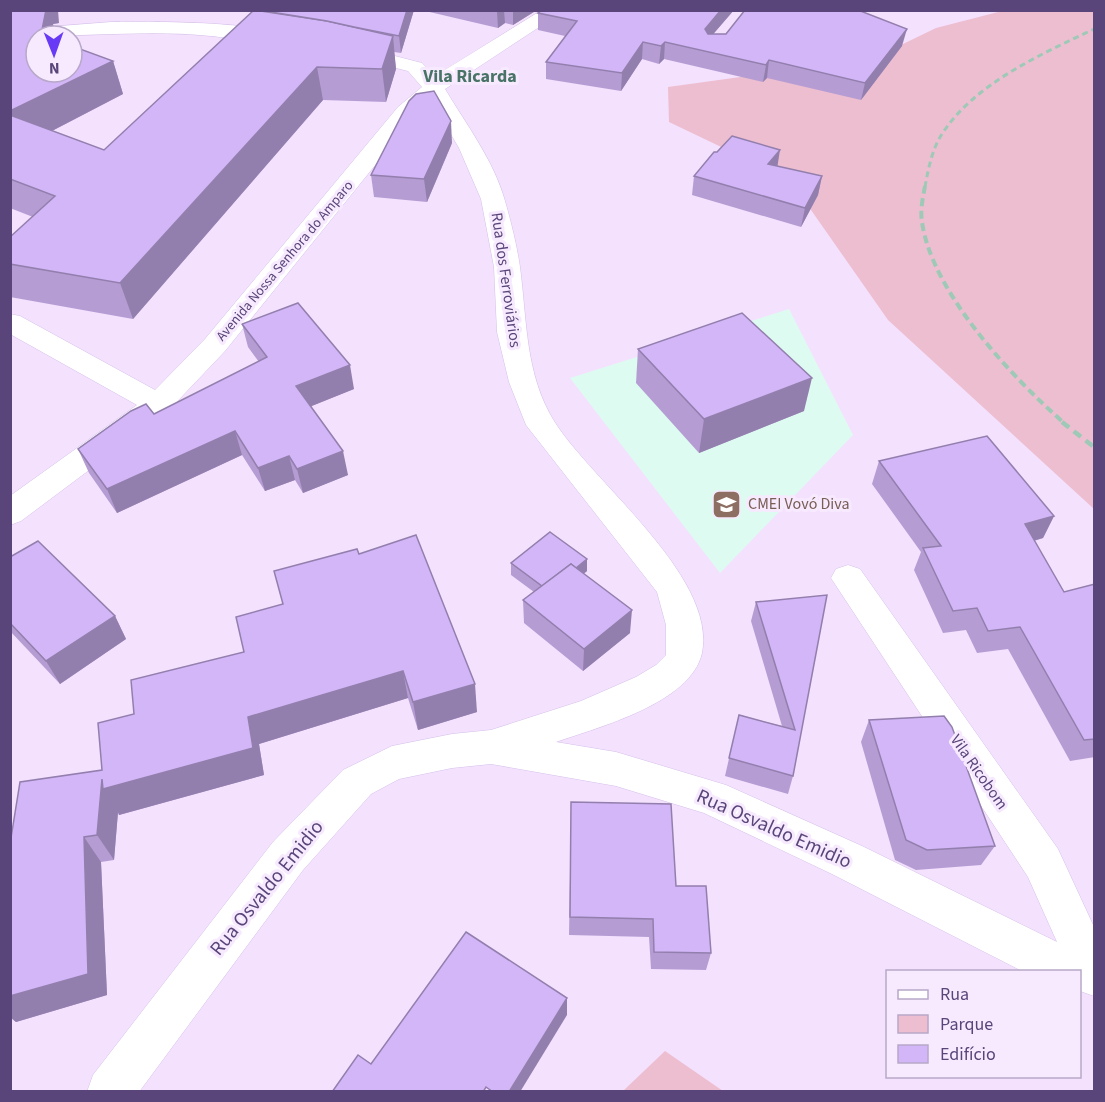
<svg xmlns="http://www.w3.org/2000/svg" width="1105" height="1102" viewBox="0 0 1105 1102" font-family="'Source Sans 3',sans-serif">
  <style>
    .education { fill: #defbf1 }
    .green { fill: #edbed0 }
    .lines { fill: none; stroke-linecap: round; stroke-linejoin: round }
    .minor-casing { stroke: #d5c1e9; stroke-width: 1 }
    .minor { fill: #fff; fill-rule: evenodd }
    .rail-far2 { stroke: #9fc9b7; stroke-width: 3; stroke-dasharray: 6 4; stroke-linecap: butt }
    .rail-far1 { stroke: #9fc9b7; stroke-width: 4; stroke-dasharray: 8 4.5; stroke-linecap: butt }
    .rail { stroke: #9fc9b7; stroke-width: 4.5; stroke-dasharray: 9 6; stroke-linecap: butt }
    .wall { fill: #b59dd4 }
    .shaded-wall { fill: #937fad }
    .building { fill: #d2b6f7; stroke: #937fad; stroke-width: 1.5 }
    .labels { text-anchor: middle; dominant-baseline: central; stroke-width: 6; stroke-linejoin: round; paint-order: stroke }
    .far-street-label { font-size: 14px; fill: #594579; stroke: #f7eaff }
    .street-label { font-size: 16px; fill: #594579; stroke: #f7eaff }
    .education-label { font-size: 16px; fill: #785e54; stroke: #f7eaff; text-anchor: start }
    .far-district-label { font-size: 18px; font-weight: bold; fill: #487366; stroke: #f7eaff }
    .near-street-label { font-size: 20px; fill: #594579; stroke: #f7eaff }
  </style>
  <rect width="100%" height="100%" fill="#f4e1fe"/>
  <polygon class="education" points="789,309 853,435 720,573 570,378"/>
  <g class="green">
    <polygon points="1002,11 1094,11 1094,509 888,320 790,180 669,122 668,87 872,59 936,28"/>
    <polygon points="665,1051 723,1091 623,1091"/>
  </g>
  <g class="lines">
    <defs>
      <g id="minor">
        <path d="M542 10H565L445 89C466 124 494 161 505 201 511 222 517 246 520 267 527 320 525 374 554 421 592 482 717 576 702 653 691 703 599 727 556 742L616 752 726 785 862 846 1057 942 1028 877 831 578 836 569 848 565 860 569 1058 849 1094 927V996L1080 991V972H1024L832 874 704 813 616 786 491 764 452 768 399 779 371 794 303 870 139 1092H87L93 1075 273 842 343 770 392 746 452 734 491 730 581 701 636 677 656 665 666 655V625L657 592 526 425 509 382 497 332 494 267 481 199 459 148 431 100 414 117 225 351 168 411 21 521 10 525V496L137 405 10 334V314L20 316 155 390 205 339 398 107 422 87 408 71 345 55 342 51 345 47 352 45 422 63 435 76Z"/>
        <path d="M111 22C136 21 275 21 287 38 280 48 226 37 211 36 153 30 95 36 36 36V39L10 42V30Z"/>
      </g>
    </defs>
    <use href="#minor" class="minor-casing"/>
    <use href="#minor" class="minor"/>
    <path class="rail-far2" d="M925 187C928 170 932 149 942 134 975 83 1042 54 1094 29"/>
    <path class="rail-far1" d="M925 186C923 197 920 210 922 222 932 293 1013 378 1064 423"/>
    <polyline class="rail" points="1062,422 1094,447"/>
  </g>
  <g class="wall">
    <polygon points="10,10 59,23 53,24 36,36 113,61 123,94 52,131 104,150 273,10 414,10 401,53 394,52 396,69 386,102 323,100 133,319 10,297 10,237 33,217 10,208"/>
    <polygon points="421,10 537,10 513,25 505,23 498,28"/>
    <polygon points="542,10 734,10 713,34 902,46 861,100 767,78 763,82 664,59 659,64 642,59 621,91 546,79 546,62 565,36 538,30 538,13"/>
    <polygon points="452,143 427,202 374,197 371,175"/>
    <polygon points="777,166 822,176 818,195 801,227 692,195 694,176"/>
    <polygon points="242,324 354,389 311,406 348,475 303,493 295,480 265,491 242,455 117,513 89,473 78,449 154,414 259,362 248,347"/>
    <polygon points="638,349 804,411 699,453 636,383"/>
    <polygon points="879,461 1054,516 1043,538 1034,541 1064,592 1095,584 1095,757 1070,761 1008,649 977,653 966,630 943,633 914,570 921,552 872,484"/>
    <polygon points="359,554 477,712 418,730 408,698 259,744 264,775 119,815 118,812 114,860 101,862 107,995 16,1022 10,1017 10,844 102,770 134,714 244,652 283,604"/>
    <polygon points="10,557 115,616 126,639 60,684 10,631"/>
    <polygon points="511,563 587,571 583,574 630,633 583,671 524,623 523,600 534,592 511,575"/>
    <polygon points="827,595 793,776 788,794 725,776 739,715 782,726 751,621 756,602"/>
    <polygon points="869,720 995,846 981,865 916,870 895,860 861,742"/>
    <polygon points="571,823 676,886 711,953 706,970 651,969 649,937 569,935"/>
  </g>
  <g class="shaded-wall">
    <polygon points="10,10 58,10 59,23 53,24 57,36 42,36"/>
    <polygon points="407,10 414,10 401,53 399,36"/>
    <polygon points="499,10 504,10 505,23 498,28 497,12"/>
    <polygon points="513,10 537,10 513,25"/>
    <polygon points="721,10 734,10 703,46 705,29"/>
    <polygon points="907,29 902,46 861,100 865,83"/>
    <polygon points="393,36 396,69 386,102 382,69"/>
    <polygon points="643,42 642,59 621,91 622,73"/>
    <polygon points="665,42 664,59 659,64 661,46"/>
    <polygon points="769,60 767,78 763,82 766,65"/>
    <polygon points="113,61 123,94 19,148 10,126 10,111"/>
    <polygon points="317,67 323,100 133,319 120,283"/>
    <polygon points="451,121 452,143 427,202 424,179"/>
    <polygon points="780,150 777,169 768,164"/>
    <polygon points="822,176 818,195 801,227 805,208"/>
    <polygon points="350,365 354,389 302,410 296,386"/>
    <polygon points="812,378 804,411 699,453 704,419"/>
    <polygon points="235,431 242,455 117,513 107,489"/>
    <polygon points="343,451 348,475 303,493 297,469"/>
    <polygon points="289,456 295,480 265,491 258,468"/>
    <polygon points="1054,516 1043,538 1014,546 1025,524"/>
    <polygon points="587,559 587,571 548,603 548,591"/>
    <polygon points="632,610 630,633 583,671 584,649"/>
    <polygon points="115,616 126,639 60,684 46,661"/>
    <polygon points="403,671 408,698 259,744 264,775 119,815 118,812 114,860 97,835 102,779 248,717"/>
    <polygon points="475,684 477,712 418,730 413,702"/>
    <polygon points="84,837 101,862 107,995 16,1022 10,1017 10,996"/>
    <polygon points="567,998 567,1015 520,1092 509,1092"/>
  </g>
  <g class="building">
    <polygon points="10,10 46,10 41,35 45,36 36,36 36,72 72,72 72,46 113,61 10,111"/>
    <polygon points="254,10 327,21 393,36 382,69 317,67 120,283 10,264 10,237 55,196 10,179 10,115 104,150"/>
    <polygon points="273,10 407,10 399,36 354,27 327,21 271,12"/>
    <polygon points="542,10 721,10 705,29 708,34 726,34 745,10 858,10 907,29 865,83 769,60 766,65 665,42 661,46 643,42 622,73 546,62 577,21 538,13"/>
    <polygon points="434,91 451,121 424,179 371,175 409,101 416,94"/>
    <polygon points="732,136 780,150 768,164 822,176 805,208 694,176 714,152 717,152"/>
    <polygon points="298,303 350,365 296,386 343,451 297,469 289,456 258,468 235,431 107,489 78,449 131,411 146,404 154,414 267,357 242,324"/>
    <polygon points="742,313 812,378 704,419 638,349"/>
    <polygon points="987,436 1054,516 1025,524 1064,592 1095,584 1095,739 1084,740 1020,627 988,631 977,608 953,611 923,548 941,546 879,461"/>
    <polygon points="550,532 587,559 576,568 571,564 542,586 511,563"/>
    <polygon points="416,535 475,684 413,702 403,671 248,717 253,748 103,789 102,779 97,835 84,837 88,974 10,996 10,844 20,782 102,770 98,723 134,714 131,680 244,652 236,617 283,604 274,571 357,549 359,554"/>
    <polygon points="38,541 115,616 46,661 10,623 10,557"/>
    <polygon points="571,564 632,610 584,649 523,600"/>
    <polygon points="827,595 793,776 729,758 739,715 795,730 756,602"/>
    <polygon points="944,716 952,727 995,846 927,850 906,840 869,720"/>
    <polygon points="571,802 671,804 676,886 706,886 711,953 654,952 653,919 570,917"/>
    <polygon points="466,932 567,998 509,1092 493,1092 486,1087 483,1092 332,1092 358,1055 371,1064"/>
  </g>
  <defs>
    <symbol id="school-square" viewBox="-11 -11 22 22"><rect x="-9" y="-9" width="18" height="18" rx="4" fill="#8d6e63" stroke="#f7eaff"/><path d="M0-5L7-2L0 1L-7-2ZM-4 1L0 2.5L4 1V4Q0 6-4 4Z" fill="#fff"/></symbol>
  </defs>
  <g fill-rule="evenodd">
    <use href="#school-square" x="710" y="488" width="33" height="33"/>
  </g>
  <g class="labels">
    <g class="far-street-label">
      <text transform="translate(285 261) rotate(-50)">Avenida Nossa Senhora do Amparo</text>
    </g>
    <g class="street-label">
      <text transform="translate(506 280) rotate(82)">Rua dos Ferroviários</text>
      <text transform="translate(979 772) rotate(55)">Vila Ricobom</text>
    </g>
    <g class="education-label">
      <text x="748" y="504">CMEI Vovó Diva</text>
    </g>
    <g class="far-district-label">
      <text x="470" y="76">Vila Ricarda</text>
    </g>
    <g class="near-street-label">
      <text transform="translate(774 829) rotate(24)">Rua Osvaldo Emidio</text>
      <text transform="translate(267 888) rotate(-51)">Rua Osvaldo Emidio</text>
    </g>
  </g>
  <rect width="1105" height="1102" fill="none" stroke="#594579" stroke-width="24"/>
  <rect x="886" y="970" width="195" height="108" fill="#f7eaff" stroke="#b8a8c9" stroke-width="1.5"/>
  <rect x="898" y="990" width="30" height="9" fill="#ffffff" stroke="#b8a8c9" stroke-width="1.5"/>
  <text x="940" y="1000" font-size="18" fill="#594579">Rua</text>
  <rect x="898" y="1015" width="30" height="18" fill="#edbed0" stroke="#b8a8c9" stroke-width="1.5"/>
  <text x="940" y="1030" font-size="18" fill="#594579">Parque</text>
  <rect x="898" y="1045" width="30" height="18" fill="#d2b6f7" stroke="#b8a8c9" stroke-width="1.5"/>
  <text x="940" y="1060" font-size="18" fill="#594579">Edifício</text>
  <g transform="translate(54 54) rotate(179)"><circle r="28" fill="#f7eaff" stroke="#b8a8c9" stroke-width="1.5"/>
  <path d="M0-4.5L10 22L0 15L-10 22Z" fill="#693af5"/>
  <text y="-9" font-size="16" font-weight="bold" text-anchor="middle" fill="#594579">N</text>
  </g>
</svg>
